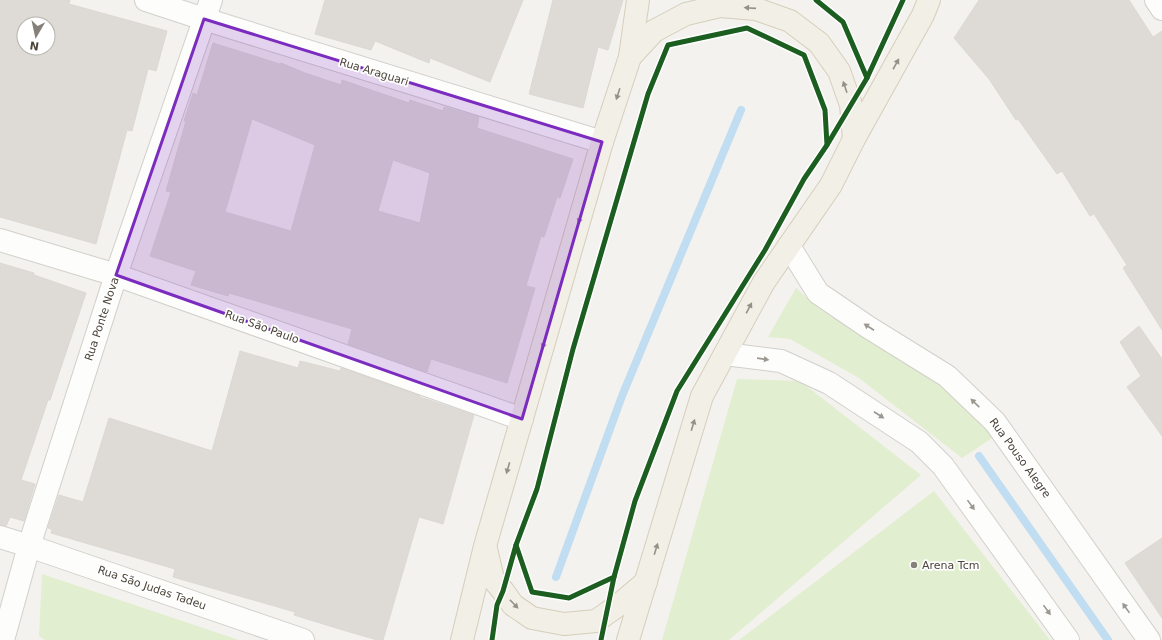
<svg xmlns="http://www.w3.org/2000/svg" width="1162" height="640" viewBox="0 0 1162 640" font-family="'DejaVu Sans',sans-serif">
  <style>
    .green { fill: #e1eecf }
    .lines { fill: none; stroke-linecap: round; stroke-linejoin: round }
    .stream { stroke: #c0ddf1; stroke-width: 8 }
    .building { fill: #dedbd6; stroke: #dcd9d4; fill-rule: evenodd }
    .minor-casing { stroke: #d2d0cb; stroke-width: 24 }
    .major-casing { stroke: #d6cebb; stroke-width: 24 }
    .minor { stroke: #fdfdfc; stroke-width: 22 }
    .major { stroke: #f2efe6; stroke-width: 22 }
    .cycleway-casing { stroke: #fff; stroke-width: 8 }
    .cycleway { stroke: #1b5e20; stroke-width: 5 }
    .oneway { fill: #969187 }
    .oneway2 { fill: #9b9791 }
    .marked { fill: #7b2cbf; fill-opacity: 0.2; stroke: #7b2cbf; stroke-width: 3; stroke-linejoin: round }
    .poi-dot { fill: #868178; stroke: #fff; stroke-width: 1.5 }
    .labels { text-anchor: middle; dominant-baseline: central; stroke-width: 3.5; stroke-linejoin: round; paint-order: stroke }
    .street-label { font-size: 11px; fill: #4b4439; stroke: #fff }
    .poi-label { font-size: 11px; fill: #4b4439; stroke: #fff; text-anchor: start }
  </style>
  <rect width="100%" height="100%" fill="#f4f2ee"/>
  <g class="green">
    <polygon points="796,288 818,308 944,388 995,436 962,458 859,378 790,339 768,337"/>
    <polygon points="737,379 800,381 921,475 729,640 662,640"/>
    <polygon points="934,491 1050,640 739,640"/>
    <polygon points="42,574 239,640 45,640 39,636"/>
  </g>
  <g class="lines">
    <g class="stream">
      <polyline points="979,456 1108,640"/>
      <polyline points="556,577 622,396 741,110"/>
    </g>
  </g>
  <g class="building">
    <path d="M0 0H70L69 4 167 31 156 71 148 69 132 131 127 130 96 244 0 217ZM24 24H48V48H24Z"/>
    <polygon points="325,0 523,0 490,82 430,58 429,63 375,41 371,50 315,34"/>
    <polygon points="553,0 623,0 608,50 598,47 583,108 529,94"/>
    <polygon points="979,0 1129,0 1153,37 1162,31 1162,330 1123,268 1127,265 1094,214 1090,216 1062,171 1057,174 1018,119 1016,120 989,79 954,38"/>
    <path d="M213 43 280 64 281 63 305 73 341 85 342 80 409 103 410 100 443 111 444 107 479 117 477 128 573 159 560 198 557 197 544 237 541 236 526 286 535 288 507 383 431 359 427 372 348 344 352 329 229 293 228 296 191 285 196 271 150 256 171 192 166 191 186 121H184L193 93 197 95ZM252 119 315 145 291 231 225 212ZM393 160 430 173 420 223 378 211Z"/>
    <polygon points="0,263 34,273 34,275 86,293 50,400 48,400 21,480 35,484 24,521 10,517 6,526 0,525"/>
    <polygon points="1139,326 1162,359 1162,436 1127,387 1141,376 1120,342"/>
    <polygon points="240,351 298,368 300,361 340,371 341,368 420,396 420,397 474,415 443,524 419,517 383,640 377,640 346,631 294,615 295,612 173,577 175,569 51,533 52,529 48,528 59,495 83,502 109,418 212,451"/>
    <polygon points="1162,538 1162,618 1125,563"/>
  </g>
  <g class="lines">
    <defs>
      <g id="minor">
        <polyline points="146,0 204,19 602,142"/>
        <polyline points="1156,0 1162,9"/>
        <polyline points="0,240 116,275 522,419"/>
        <polyline points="789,246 818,293 868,327 947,376 995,422 1149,640"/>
        <polyline points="725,354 781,361 829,383 919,442 943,466 1068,640"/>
        <polyline points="0,537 29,546 303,640"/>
        <polyline points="3,640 29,546 116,275 211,0"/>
      </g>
      <g id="major">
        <polyline points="630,57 654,31 686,14 720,6 756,9 790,21 819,43 839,71 851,105 854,139"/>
        <polyline points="486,549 493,579 503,591 513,605 532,618 564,624 596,621 620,604 646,582"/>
        <polyline points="462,640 485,546 602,142 630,57 638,0"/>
        <polyline points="628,640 702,396 764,282 831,185 854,139 923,15 929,0"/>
      </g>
    </defs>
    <use href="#minor" class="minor-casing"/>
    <use href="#major" class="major-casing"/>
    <use href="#minor" class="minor"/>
    <use href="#major" class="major"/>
    <defs>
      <g id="cycleway">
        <polyline points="816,0 843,22 867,78 903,0"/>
        <polygon points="747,28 804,55 825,110 827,145 804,179 765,250 677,391 635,501 614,577 569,598 532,592 516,545 537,489 573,349 648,94 668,45"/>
        <polyline points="827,145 867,78"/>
        <polyline points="492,640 497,605 503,591 516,545"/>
        <polyline points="601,640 614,577"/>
      </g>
    </defs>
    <use href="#cycleway" class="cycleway-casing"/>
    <use href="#cycleway" class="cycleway"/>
  </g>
  <defs><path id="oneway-solid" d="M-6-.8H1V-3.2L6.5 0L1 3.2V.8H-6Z"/></defs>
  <g class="oneway">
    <use href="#oneway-solid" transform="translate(750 8) rotate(-176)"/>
    <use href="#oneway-solid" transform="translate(896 64) rotate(-61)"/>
    <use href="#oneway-solid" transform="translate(845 87) rotate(-109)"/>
    <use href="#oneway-solid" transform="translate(618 94) rotate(108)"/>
    <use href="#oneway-solid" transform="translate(580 218) rotate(106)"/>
    <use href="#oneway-solid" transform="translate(749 308) rotate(-62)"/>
    <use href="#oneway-solid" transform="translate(544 343) rotate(106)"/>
    <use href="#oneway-solid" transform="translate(693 425) rotate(-73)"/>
    <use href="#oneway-solid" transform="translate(508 468) rotate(106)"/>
    <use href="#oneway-solid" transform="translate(656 549) rotate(-73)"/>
    <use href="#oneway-solid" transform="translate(514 604) rotate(46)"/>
  </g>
  <g class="oneway2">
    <use href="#oneway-solid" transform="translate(869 327) rotate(-147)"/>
    <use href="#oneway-solid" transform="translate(763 359) rotate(8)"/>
    <use href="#oneway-solid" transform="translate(975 403) rotate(-136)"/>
    <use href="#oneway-solid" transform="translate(879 415) rotate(33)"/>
    <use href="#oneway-solid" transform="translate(971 505) rotate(54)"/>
    <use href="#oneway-solid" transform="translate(1126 608) rotate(-125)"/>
    <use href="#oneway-solid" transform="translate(1047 610) rotate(54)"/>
  </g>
  <path class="marked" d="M204 19 602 142 522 419 116 275Z"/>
  <circle class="poi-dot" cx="914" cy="565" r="4"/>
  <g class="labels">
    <g class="street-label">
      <text transform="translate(374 72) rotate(17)">Rua Araguari</text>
      <text transform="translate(102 319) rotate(-72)">Rua Ponte Nova</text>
      <text transform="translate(262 327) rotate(20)">Rua São Paulo</text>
      <text transform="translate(1020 458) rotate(54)">Rua Pouso Alegre</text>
      <text transform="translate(152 588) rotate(19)">Rua São Judas Tadeu</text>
    </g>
    <g class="poi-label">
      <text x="922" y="565">Arena Tcm</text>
    </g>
  </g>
  <g transform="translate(36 36) rotate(189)"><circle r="19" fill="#ffffff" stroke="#b7b4b0"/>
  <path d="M0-3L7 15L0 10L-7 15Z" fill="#868178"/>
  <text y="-6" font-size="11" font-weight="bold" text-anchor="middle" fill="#4b4439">N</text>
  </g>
</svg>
